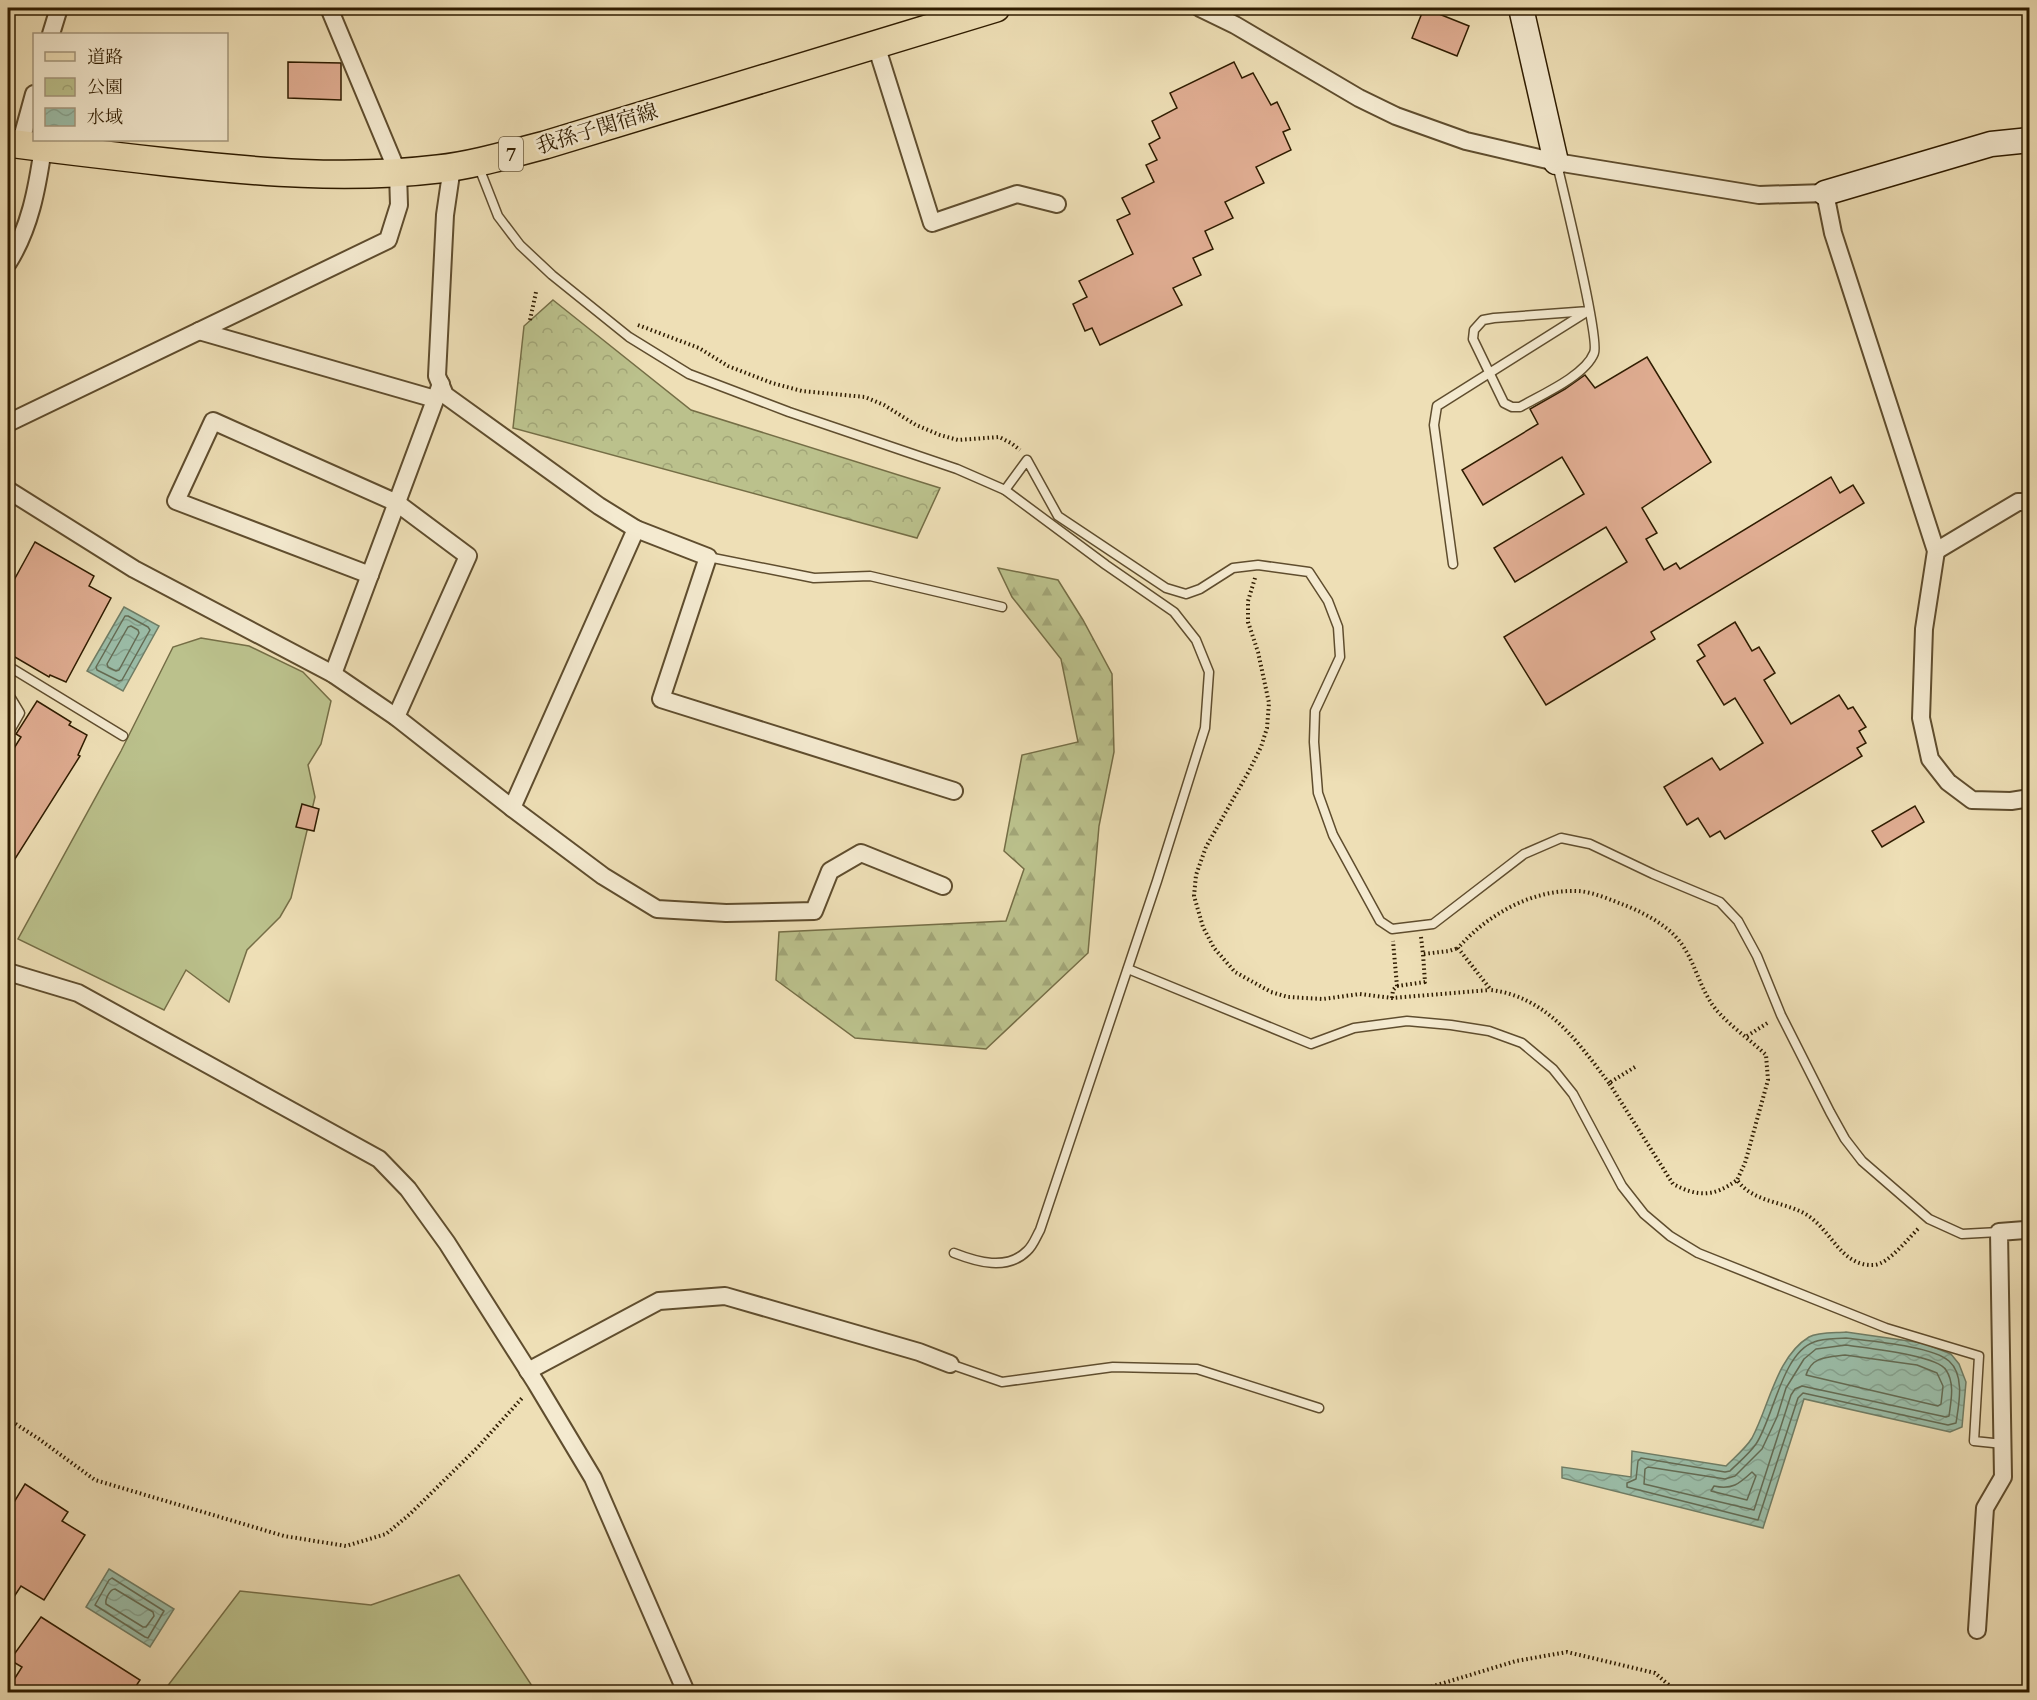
<svg xmlns="http://www.w3.org/2000/svg" width="2037" height="1700" viewBox="0 0 2037 1700" font-family="Cardo,'Noto Serif JP',serif">
  <style>
    .green { fill: #bbc18c; stroke: #756e46; stroke-width: 1.5 }
    .forest { fill: url(#forest-firs); stroke: #756e46; stroke-width: 1.5 }
    .park { fill: url(#park-crowns); stroke: #756e46; stroke-width: 1.5 }
    .water { fill: url(#water-waves); stroke: #707d65; stroke-width: 1.5 }
    .lines { fill: none; stroke-linecap: round; stroke-linejoin: round }
    .shore { stroke: #656c54; stroke-width: 1.5 }
    .building { fill: #e0ad92; stroke: #2f1c00; stroke-width: 1.5 }
    .lane-casing { stroke: #5f4d2e; stroke-width: 11 }
    .street-casing { stroke: #5f4d2e; stroke-width: 20 }
    .secondary-casing { stroke: #2f1c00; stroke-width: 27 }
    .primary-casing { stroke: #2f1c00; stroke-width: 30 }
    .path { stroke: #2f1c00; stroke-width: 4; stroke-dasharray: 1.5 3; stroke-linecap: butt }
    .lane { stroke: #f4ead0; stroke-width: 8 }
    .street { stroke: #f4ead0; stroke-width: 16 }
    .secondary { stroke: #f4ead0; stroke-width: 24 }
    .primary { stroke: #eedfb6; stroke-width: 27 }
    .labels { text-anchor: middle; dominant-baseline: central; stroke-width: 5; stroke-linejoin: round; paint-order: stroke }
    .shield { fill: #f4ead0; stroke: #6a5a3e; stroke-width: 1.5 }
    .shield-label { font-size: 20px; font-weight: bold; fill: #2f1c00 }
    .street-label { font-size: 21px; fill: #2f1c00; stroke: #f4ead0 }
  </style>
  <defs>
    <pattern id="forest-firs" width="22" height="20" patternUnits="userSpaceOnUse" patternTransform="scale(1.5)"><rect width="22" height="20" fill="#bbc18c"/><path d="M5 1l3.5 6h-7zM16 11l3.5 6h-7z" fill="#a1a577"/></pattern>
    <pattern id="park-crowns" width="20" height="18" patternUnits="userSpaceOnUse" patternTransform="scale(1.5)"><rect width="20" height="18" fill="#bbc18c"/><path d="M2 6a3 3 0 1 1 6 0M12 15a3 3 0 1 1 6 0" fill="none" stroke="#a1a577"/></pattern>
    <pattern id="water-waves" width="16" height="10" patternUnits="userSpaceOnUse" patternTransform="scale(1.5)"><rect width="16" height="10" fill="#9bbda8"/><path d="M0 5q4-4 8 0t8 0" fill="none" stroke="#86a28f"/></pattern>
  </defs>
  <rect width="100%" height="100%" fill="#eedfb6"/>
  <filter id="stains"><feTurbulence type="fractalNoise" baseFrequency=".00333" numOctaves="4"/><feColorMatrix values="0 0 0 0 .2 0 0 0 0 .09 0 0 0 0 .02 0 0 0 .5 -.17"/></filter>
  <radialGradient id="worn" r=".72"><stop offset=".6" stop-color="#630" stop-opacity="0"/><stop offset="1" stop-color="#630" stop-opacity=".3"/></radialGradient>
  <g class="green">
    <polygon points="201,638 249,646 303,672 331,701 321,744 308,765 315,797 291,898 280,917 247,950 229,1002 186,970 164,1010 18,939 121,751 173,647"/>
    <polygon points="459,1575 536,1692 163,1692 240,1591 371,1605"/>
  </g>
  <polygon class="forest" points="998,568 1058,580 1083,620 1112,674 1114,752 1099,826 1088,953 986,1049 855,1038 776,980 779,932 1006,921 1024,869 1004,851 1022,755 1078,742 1061,659 1012,597"/>
  <polygon class="park" points="553,300 691,410 940,488 917,538 513,428 524,326"/>
  <g class="water">
    <polygon points="124,607 159,626 123,691 87,671"/>
    <path d="M1846 1332 1923 1343 1951 1354 1959 1364 1966 1382 1962 1427 1950 1432 1804 1399 1763 1528 1562 1478V1467L1631 1477 1632 1451 1726 1466C1735 1457 1746 1448 1752 1438 1769 1407 1776 1357 1809 1337 1818 1332 1835 1333 1846 1332Z"/>
    <polygon points="109,1569 174,1609 150,1647 86,1607"/>
  </g>
  <g class="lines">
    <g class="shore">
      <polygon points="125,616 128,616 148,627 150,630 122,680 119,681 97,670 96,667"/>
      <polygon points="131,626 138,630 139,633 119,670 116,671 108,667 107,664 128,627"/>
      <path d="M1846 1338C1869 1341 1933 1346 1949 1361 1965 1375 1959 1404 1956 1423L1948 1425 1803 1393 1798 1398 1758 1520 1627 1487V1483L1636 1479 1638 1461 1641 1458 1725 1472 1730 1471C1738 1463 1749 1454 1756 1444 1773 1419 1782 1353 1814 1342 1823 1338 1836 1339 1846 1338Z"/>
      <path d="M1846 1345C1865 1348 1937 1355 1946 1370 1955 1383 1951 1401 1949 1416L1946 1417 1802 1386 1795 1389 1791 1395 1754 1510 1644 1484 1645 1469 1648 1467 1725 1479 1735 1476 1762 1449 1777 1417 1786 1388 1804 1359 1816 1349Z"/>
      <path d="M1845 1355 1917 1365 1937 1373 1943 1386 1941 1404 1938 1406 1806 1375C1812 1356 1828 1357 1845 1355Z"/>
      <path d="M1752 1472 1756 1476 1747 1500 1711 1491 1714 1486C1732 1490 1739 1484 1752 1472Z"/>
      <polygon points="112,1578 164,1611 148,1638 145,1637 95,1605 109,1580"/>
      <path d="M115 1589 153 1612 154 1616 146 1627H143L106 1604C105 1599 110 1589 115 1589Z"/>
    </g>
  </g>
  <g class="building">
    <polygon points="1424,8 1469,26 1457,56 1412,38"/>
    <polygon points="288,62 341,63 341,100 288,98"/>
    <polygon points="1234,62 1242,78 1253,73 1271,105 1277,102 1290,129 1283,132 1291,150 1256,167 1264,183 1225,202 1233,218 1205,231 1213,249 1193,258 1201,275 1173,288 1182,305 1100,345 1092,328 1085,331 1073,304 1087,297 1079,281 1133,254 1117,220 1130,214 1122,198 1154,182 1146,165 1157,160 1149,144 1160,138 1152,121 1177,108 1170,93"/>
    <polygon points="1647,357 1711,462 1642,508 1657,533 1646,539 1664,570 1676,563 1680,569 1831,477 1840,493 1853,485 1864,503 1651,632 1655,639 1546,705 1504,637 1627,562 1606,527 1515,582 1494,548 1584,494 1562,457 1483,505 1462,470 1538,424 1530,409 1565,389 1585,375 1595,388"/>
    <polygon points="35,542 94,576 89,586 111,598 66,682 50,675 49,677 8,653 8,591"/>
    <polygon points="1735,622 1752,651 1759,647 1775,673 1764,680 1791,724 1839,695 1848,709 1853,707 1866,727 1859,731 1866,743 1857,748 1862,756 1725,839 1720,831 1710,837 1698,818 1687,825 1664,787 1712,758 1720,770 1763,743 1735,698 1724,705 1697,661 1705,656 1698,645"/>
    <polygon points="37,701 71,722 69,725 87,735 78,755 80,756 8,870 8,758 21,737 16,734"/>
    <polygon points="302,804 319,809 314,831 296,827"/>
    <polygon points="1915,806 1924,822 1882,847 1872,831"/>
    <polygon points="25,1484 68,1512 62,1521 85,1535 44,1600 21,1586 8,1606 8,1512"/>
    <polygon points="41,1617 140,1680 132,1692 8,1692 8,1689 22,1667 10,1660"/>
  </g>
  <g class="lines">
    <defs>
      <g id="lane">
        <path d="M1557 164C1563 190 1600 340 1594 353 1585 376 1541 395 1520 407H1512L1504 403 1473 339 1474 330 1483 320 1494 318 1589 311"/>
        <path d="M478 165 498 216 520 245 552 275 629 337 689 374 789 412 957 469 1005 490 1106 565 1174 612 1196 640 1209 672 1205 728 1157 881 1040 1230C1036 1237 1033 1246 1027 1251 1007 1271 977 1262 954 1253"/>
        <polyline points="1005,490 1027,460 1058,516 1166,588 1186,594 1200,589 1233,568 1258,565 1309,572 1328,601 1338,627 1340,657 1315,711 1314,742 1318,793 1333,835 1380,921 1392,929 1433,924 1524,854 1561,838 1590,844 1653,874 1720,902 1738,921 1757,956 1781,1015 1830,1112 1845,1139 1862,1161 1929,1219 1962,1234 1999,1232"/>
        <polyline points="708,557 814,578 870,576 1002,607"/>
        <polyline points="1453,564 1434,425 1437,406 1588,311"/>
        <polyline points="8,666 123,736"/>
        <polyline points="8,693 20,713 8,734"/>
        <polyline points="1128,969 1311,1044 1354,1028 1407,1021 1451,1025 1489,1031 1522,1043 1553,1069 1573,1094 1622,1186 1644,1214 1670,1236 1698,1253 1886,1328 1979,1356 1974,1441 2003,1444"/>
        <polyline points="950,1364 1002,1382 1113,1367 1197,1369 1319,1408"/>
      </g>
      <g id="street">
        <polyline points="1200,8 1235,25 1359,98 1396,116 1466,141 1556,162 1759,195 1825,193 1833,233 1936,551 1924,629 1921,718 1930,759 1948,782 1972,800 2011,801 2030,798"/>
        <polyline points="51,34 59,8"/>
        <polyline points="876,45 932,223 1017,194 1057,204"/>
        <polyline points="20,145 34,94"/>
        <polyline points="452,167 445,215 437,376 445,395 599,506 636,529 512,808"/>
        <path d="M8 263C30 228 37 189 43 148"/>
        <polyline points="199,331 435,399"/>
        <polyline points="8,423 388,240 399,205 398,173 329,8"/>
        <polyline points="8,490 134,569 333,674 396,717 512,808 603,876 657,909 726,913 814,911 830,871 861,853 943,886"/>
        <polyline points="636,529 708,557 661,699 954,791"/>
        <polyline points="1936,551 2018,502 2030,502"/>
        <polyline points="370,575 176,501 213,421 397,503 468,556 396,717"/>
        <polyline points="333,674 441,384"/>
        <polyline points="8,972 78,993 379,1159 408,1189 447,1243 536,1383 593,1478 686,1692"/>
        <polyline points="528,1371 659,1301 725,1296 919,1352 950,1364"/>
        <polyline points="1977,1630 1985,1508 2003,1477 1999,1232 2025,1230 2030,1228"/>
      </g>
      <g id="secondary">
        <polyline points="1521,8 1556,162"/>
        <polyline points="1825,193 1991,144 2030,140"/>
      </g>
      <path id="primary" d="M8 143C60 150 113 156 166 162 256 172 347 180 438 169 474 165 510 154 545 145L996 8"/>
    </defs>
    <use href="#lane" class="lane-casing"/>
    <use href="#street" class="street-casing"/>
    <use href="#secondary" class="secondary-casing"/>
    <use href="#primary" class="primary-casing"/>
    <g class="path">
      <polyline points="530,320 536,292"/>
      <polyline points="638,325 699,348 728,366 772,383 802,391 865,397 884,405 916,425 940,435 958,440 999,437 1011,443 1020,450"/>
      <polyline points="1255,578 1248,601 1248,622 1258,652 1269,703 1267,728 1261,747 1249,771 1206,847 1196,875 1194,896 1203,927 1214,948 1235,972 1271,992 1288,997 1323,999 1360,994 1392,998 1490,990"/>
      <polyline points="1421,937 1423,954 1449,951 1458,948"/>
      <polyline points="1397,986 1425,982 1423,954"/>
      <polyline points="1392,998 1393,990 1397,986 1393,941"/>
      <polyline points="1747,1036 1769,1022"/>
      <path d="M1635 1067 1609 1083 1673 1184C1698 1197 1714 1197 1737 1180 1754 1204 1788 1201 1810 1217 1832 1233 1843 1267 1874 1265 1889 1264 1909 1237 1920 1227"/>
      <path d="M1609 1083C1577 1041 1547 997 1491 990L1458 948C1487 915 1532 889 1578 891 1593 892 1608 899 1622 904 1640 911 1662 922 1676 937 1693 956 1697 980 1710 1001 1721 1020 1750 1039 1766 1055L1768 1080 1745 1163 1737 1180"/>
      <polyline points="8,1419 39,1439 95,1480 284,1536 346,1546 386,1534 410,1514 477,1448 523,1397"/>
      <polyline points="1414,1692 1516,1661 1567,1652 1655,1673 1677,1692"/>
    </g>
    <use href="#lane" class="lane"/>
    <use href="#street" class="street"/>
    <use href="#secondary" class="secondary"/>
    <use href="#primary" class="primary"/>
  </g>
  <g class="labels">
    <rect class="shield" x="499" y="137" width="24" height="34" rx="4.5"/>
    <g class="shield-label">
      <text x="511" y="154">7</text>
    </g>
    <g class="street-label">
      <text transform="translate(597 129) rotate(-17)">我孫子関宿線</text>
    </g>
  </g>
  <rect width="2037" height="1700" fill="none" stroke="#eedfb6" stroke-width="30"/>
  <rect x="9" y="9" width="2019" height="1682" fill="none" stroke="#2f1c00" stroke-width="3"/>
  <rect x="15" y="15" width="2007" height="1670" fill="none" stroke="#2f1c00" stroke-width="1.5"/>
  <rect x="33" y="33" width="195" height="108" fill="#f4ead0" stroke="#a5987d" stroke-width="1.5"/>
  <rect x="45" y="52" width="30" height="9" fill="#eedfb6" stroke="#a5987d" stroke-width="1.5"/>
  <text x="87" y="63" font-size="18" fill="#2f1c00">道路</text>
  <rect x="45" y="78" width="30" height="18" fill="url(#park-crowns)" stroke="#a5987d" stroke-width="1.5"/>
  <text x="87" y="93" font-size="18" fill="#2f1c00">公園</text>
  <rect x="45" y="108" width="30" height="18" fill="url(#water-waves)" stroke="#a5987d" stroke-width="1.5"/>
  <text x="87" y="123" font-size="18" fill="#2f1c00">水域</text>
  <rect width="100%" height="100%" filter="url(#stains)"/>
  <rect width="100%" height="100%" fill="url(#worn)"/>
</svg>
